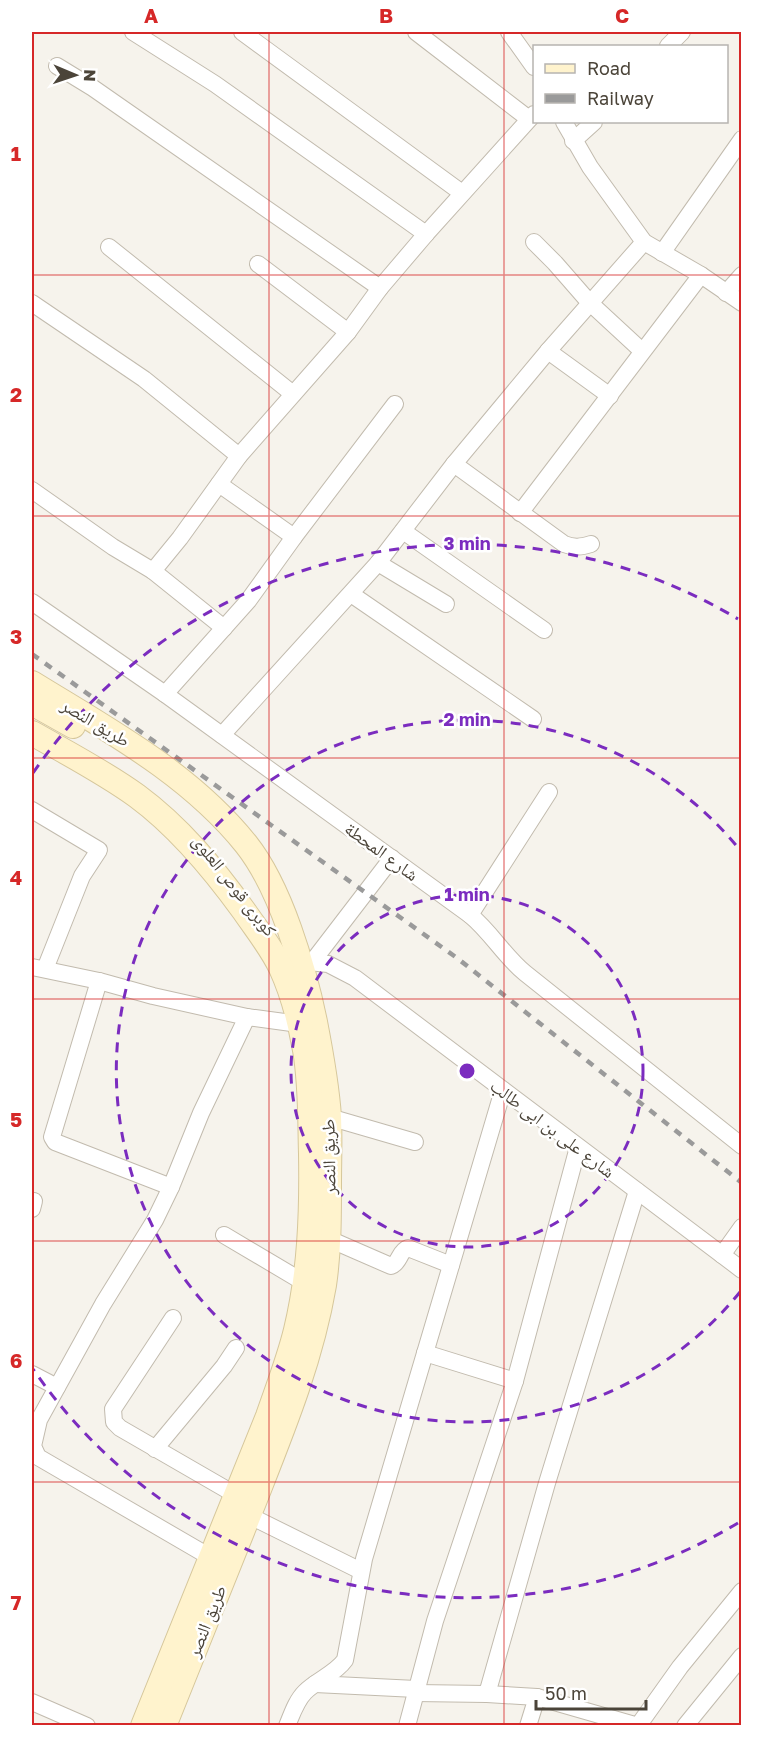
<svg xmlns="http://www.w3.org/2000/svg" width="773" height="1757" viewBox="0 0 773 1757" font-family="'Golos Text','Noto Naskh Arabic',sans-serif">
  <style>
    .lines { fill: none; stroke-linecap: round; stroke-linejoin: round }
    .street-casing { stroke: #c2bbae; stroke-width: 18 }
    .secondary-casing { stroke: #d6c79b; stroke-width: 26 }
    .street { stroke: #fff; stroke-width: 16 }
    .secondary { stroke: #fff3cd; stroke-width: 24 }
    .rail { stroke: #9a9a9a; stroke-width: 4.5; stroke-dasharray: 8 8; stroke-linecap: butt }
    .grid { fill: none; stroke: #d62828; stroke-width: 1.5; stroke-opacity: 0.55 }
    .ring { fill: none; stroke: #7b2cbf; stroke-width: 3; stroke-dasharray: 10 8 }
    .labels { text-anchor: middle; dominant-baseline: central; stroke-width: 5; stroke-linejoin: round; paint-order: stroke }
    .street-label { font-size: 18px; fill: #4b4439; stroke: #fff }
    .centre { fill: #7b2cbf; stroke: #fff; stroke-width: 3 }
    .ring-label { font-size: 18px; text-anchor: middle; font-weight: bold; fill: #7b2cbf; stroke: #fff; stroke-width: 5; stroke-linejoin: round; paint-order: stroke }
    .neatline { fill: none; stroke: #d62828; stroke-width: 2 }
    .grid-label { font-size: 20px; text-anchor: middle; font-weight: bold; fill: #d62828 }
  </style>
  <rect width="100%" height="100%" fill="#f6f3ec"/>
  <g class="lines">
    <defs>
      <g id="street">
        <polyline points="133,32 215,84 426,234"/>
        <polyline points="242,32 462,193"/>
        <polyline points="416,32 529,119"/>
        <polyline points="509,32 534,67"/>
        <polyline points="668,46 682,32"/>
        <polyline points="57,66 93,88 380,288"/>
        <polyline points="564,122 590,167 644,242 701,275 742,303"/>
        <polyline points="573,141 594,122"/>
        <polyline points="534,242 555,263 589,302 642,351"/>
        <polyline points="109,247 293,394"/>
        <polyline points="662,253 742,139"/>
        <polyline points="258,264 348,332"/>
        <polyline points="726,293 742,275"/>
        <polyline points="32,303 144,379 239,456"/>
        <polyline points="548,351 610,396"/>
        <path d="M454 464 564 544C574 548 581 547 591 544"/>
        <polyline points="219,484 294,537"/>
        <polyline points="32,490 113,547 153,571 224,628"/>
        <polyline points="520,513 701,275"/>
        <polyline points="403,531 544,630"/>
        <polyline points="378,563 446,604"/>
        <polyline points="153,571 180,538 239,456 348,332 380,288 426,234 534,114"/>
        <polyline points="351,594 533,719"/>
        <path d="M32 602 165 694 470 915C491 932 504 956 525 973L742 1146"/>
        <polyline points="165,694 248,601 294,537 395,404"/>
        <polyline points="222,735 378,563 454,464 548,351 644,242"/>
        <polyline points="32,810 99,850 82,876 45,969"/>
        <polyline points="470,915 549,792"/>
        <polyline points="299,961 328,964 355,978 742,1270"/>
        <polyline points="313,961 392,858"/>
        <polyline points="32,967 99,981 153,996 247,1017 299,1024"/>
        <polyline points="99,981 52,1137 55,1142 171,1187"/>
        <polyline points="329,1117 415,1142"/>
        <polyline points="32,1209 34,1201"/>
        <polyline points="224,1235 305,1283"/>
        <path d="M329 1239 391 1266C400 1263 399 1251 408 1248L451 1265"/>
        <polyline points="722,1255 742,1227"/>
        <polyline points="173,1318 113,1409 114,1422 120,1428 236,1495"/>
        <polyline points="425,1353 515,1381"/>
        <polyline points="32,1374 57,1387"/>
        <polyline points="155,1449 224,1366 236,1348"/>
        <polyline points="248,1515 361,1571"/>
        <polyline points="210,1557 38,1457 33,1446 39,1420 103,1304 155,1220 171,1187 201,1113 247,1017"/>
        <polyline points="315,1684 416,1689"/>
        <polyline points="415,1693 487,1694 537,1697 638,1726 680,1667 742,1591"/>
        <polyline points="487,1694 547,1483 637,1191"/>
        <polyline points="32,1702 87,1726"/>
        <path d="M287 1726C292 1714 296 1701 305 1692 317 1680 335 1674 345 1660L364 1559 503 1090"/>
        <polyline points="407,1726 435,1621 515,1381 578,1147"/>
        <polyline points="528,1726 537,1697"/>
        <polyline points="685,1726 742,1656"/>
      </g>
      <g id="secondary">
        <path d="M32 683C108 730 189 773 246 844 281 888 304 968 315 1022 321 1053 327 1086 329 1117 330 1139 329 1162 329 1184 329 1218 329 1251 324 1285 311 1361 282 1431 254 1502 224 1577 194 1651 164 1726"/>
        <polyline points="32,703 73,726"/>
        <path d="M32 733C67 753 104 772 137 796 179 827 213 868 244 911 257 930 271 947 281 968 293 994 300 1022 305 1050 311 1084 310 1120 311 1154 312 1213 310 1272 296 1330 289 1359 278 1387 268 1416L143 1726"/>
      </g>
    </defs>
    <use href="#street" class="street-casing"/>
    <use href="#secondary" class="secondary-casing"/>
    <use href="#street" class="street"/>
    <use href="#secondary" class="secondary"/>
    <polyline class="rail" points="32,654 457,958 742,1183"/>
  </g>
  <path class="grid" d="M269 32V1726M504 32V1726M32 275H742M32 516H742M32 758H742M32 999H742M32 1241H742M32 1482H742"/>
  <g class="ring">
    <circle cx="467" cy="1071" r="176"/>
    <path d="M740 1292A351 351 0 1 1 740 850"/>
    <path d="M738 1523A527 527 0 0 1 33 1369M33 773A527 527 0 0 1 738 619"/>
  </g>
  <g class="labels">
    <g class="street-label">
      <text transform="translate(96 722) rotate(31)">طريق النصر</text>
      <text transform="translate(382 851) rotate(36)">شارع المحطة</text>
      <text transform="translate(235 885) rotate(52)">كوبرى قوص العلوى</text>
      <text transform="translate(553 1128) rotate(37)">شارع على بن ابى طالب</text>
      <text transform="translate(328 1157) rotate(-91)">طريق النصر</text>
      <text transform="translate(206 1621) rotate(-68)">طريق النصر</text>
    </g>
  </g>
  <circle cx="467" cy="1071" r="9" class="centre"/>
  <g class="ring-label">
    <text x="467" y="550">3 min</text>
    <text x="467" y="726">2 min</text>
    <text x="467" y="901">1 min</text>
  </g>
  <rect width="773" height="1757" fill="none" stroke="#ffffff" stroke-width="66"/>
  <rect x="533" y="45" width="195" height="78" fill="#ffffff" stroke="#b7b4b0" stroke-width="1.5"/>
  <rect x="545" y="64" width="30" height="9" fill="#fff3cd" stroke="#b7b4b0" stroke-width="1.5"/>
  <text x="587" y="75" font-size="18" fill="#4b4439">Road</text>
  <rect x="545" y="94" width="30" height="9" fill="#9a9a9a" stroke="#b7b4b0" stroke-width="1.5"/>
  <text x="587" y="105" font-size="18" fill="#4b4439">Railway</text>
  <g transform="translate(75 75) rotate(92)" stroke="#ffffff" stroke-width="4.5" paint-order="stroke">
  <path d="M0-4.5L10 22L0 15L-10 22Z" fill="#4b4439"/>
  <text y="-9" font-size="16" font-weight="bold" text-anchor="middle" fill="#4b4439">N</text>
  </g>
  <path d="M536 1700v9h110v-9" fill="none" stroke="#4b4439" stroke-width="3"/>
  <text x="545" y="1700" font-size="18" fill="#4b4439" stroke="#ffffff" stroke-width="4.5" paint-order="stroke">50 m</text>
  <rect x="33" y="33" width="707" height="1691" class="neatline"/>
  <g class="grid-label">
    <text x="151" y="23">A</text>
    <text x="386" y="23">B</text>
    <text x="622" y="23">C</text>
    <text x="16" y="161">1</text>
    <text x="16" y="402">2</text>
    <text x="16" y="644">3</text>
    <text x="16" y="885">4</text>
    <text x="16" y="1127">5</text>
    <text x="16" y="1368">6</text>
    <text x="16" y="1610">7</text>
  </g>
</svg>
